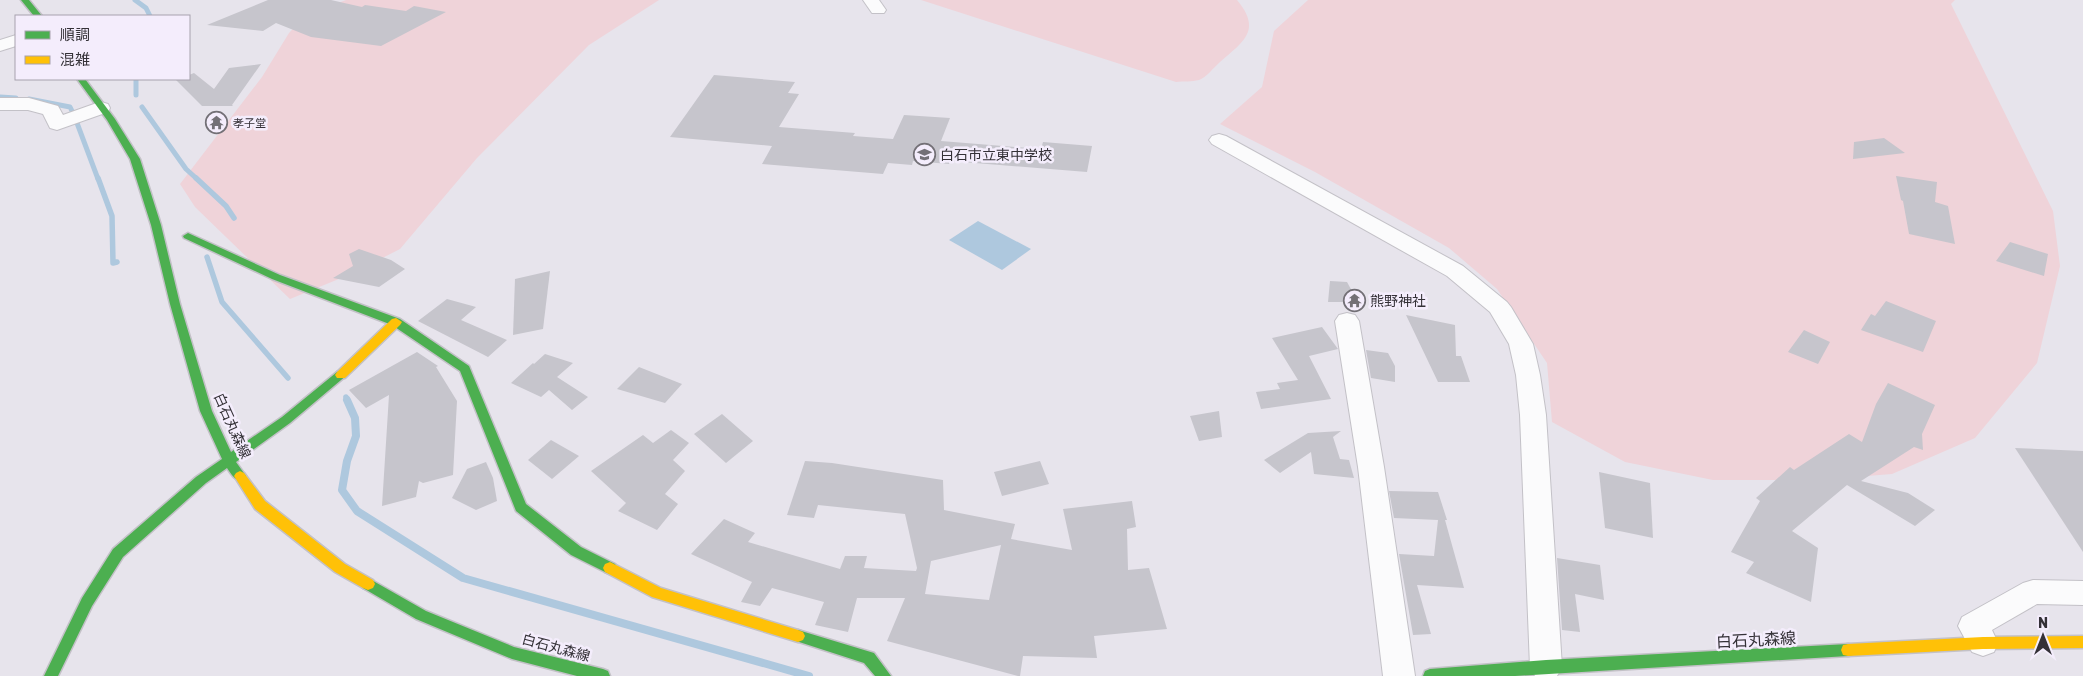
<svg xmlns="http://www.w3.org/2000/svg" width="2083" height="676" viewBox="0 0 2083 676" font-family="Rubik,'Noto Sans JP',sans-serif">
  <style>
    .green { fill: #efd3d9 }
    .water { fill: #aec8de }
    .lines { fill: none; stroke-linecap: round; stroke-linejoin: round }
    .stream-far2 { stroke: #aec8de; stroke-width: 5 }
    .stream-far1 { stroke: #aec8de; stroke-width: 5.5 }
    .stream { stroke: #aec8de; stroke-width: 8 }
    .building { fill: #c6c5cc; fill-rule: evenodd }
    .street-casing { stroke: #c3c1c7; stroke-width: 2 }
    .fast-casing { stroke: #c3c1c7; stroke-width: 3 }
    .slow-casing { stroke: #c3c1c7; stroke-width: 3 }
    .street { fill: #fbfbfc; fill-rule: evenodd }
    .fast { fill: #4caf50; fill-rule: evenodd }
    .slow { fill: #ffc107; fill-rule: evenodd }
    .labels { text-anchor: middle; dominant-baseline: central; stroke-width: 5; stroke-linejoin: round; paint-order: stroke }
    .far-poi-label { font-size: 11px; fill: #343137; stroke: #f4edfc; text-anchor: start }
    .poi-label { font-size: 14px; fill: #343137; stroke: #f4edfc; text-anchor: start }
    .street-label { font-size: 14px; fill: #343137; stroke: #f4edfc }
    .near-street-label { font-size: 16px; fill: #343137; stroke: #f4edfc }
  </style>
  <rect width="100%" height="100%" fill="#e7e4ec"/>
  <g class="green">
    <polygon points="346,0 659,0 589,45 477,158 400,249 351,274 290,299 195,207 180,184 262,77 289,33 305,16"/>
    <path d="M921 0H1237C1262 30 1244 41 1220 62 1214 67 1206 78 1199 80 1192 82 1183 81 1176 82Z"/>
    <polygon points="1308,0 1955,0 1951,4 2053,211 2060,266 2037,363 1975,438 1892,474 1817,480 1713,480 1625,462 1552,422 1547,363 1497,289 1449,248 1315,172 1220,124 1262,87 1274,31"/>
  </g>
  <polygon class="water" points="978,221 1031,249 1002,270 949,240"/>
  <g class="lines">
    <g class="stream-far2">
      <polyline points="135,0 146,8 150,16"/>
      <polyline points="136,79 136,95"/>
      <polyline points="0,97 16,98"/>
      <polyline points="29,99 70,107 72,111"/>
      <polyline points="142,107 186,169 197,179"/>
      <polyline points="77,123 98,179"/>
    </g>
    <g class="stream-far1">
      <polyline points="98,178 112,216 113,263 117,262"/>
      <polyline points="196,178 226,206 234,218"/>
      <polyline points="207,257 222,302 288,378"/>
      <polyline points="346,397 348,401"/>
    </g>
    <polyline class="stream" points="347,400 355,418 356,436 347,461 342,490 357,511 463,578 809,676"/>
  </g>
  <g class="building">
    <polygon points="268,0 331,0 362,7 365,5 406,11 414,6 446,12 381,46 311,37 276,23 263,31 207,25"/>
    <polygon points="261,64 232,105 233,106 202,106 176,80 189,79 189,75 194,73 214,89 229,68"/>
    <polygon points="714,75 795,82 788,93 799,94 779,127 855,133 853,136 893,139 904,115 950,118 941,141 1041,149 1043,142 1092,146 1087,172 950,161 949,164 913,161 912,165 888,163 883,174 762,164 772,146 670,137"/>
    <polygon points="1884,138 1905,153 1853,159 1854,142"/>
    <polygon points="1896,176 1937,182 1935,202 1948,206 1955,244 1909,234 1903,201 1901,200"/>
    <polygon points="2010,242 2048,254 2044,276 1996,261"/>
    <polygon points="359,249 391,260 405,269 379,287 333,278 353,266 349,254"/>
    <polygon points="550,271 543,329 513,335 515,279"/>
    <polygon points="1330,281 1347,282 1358,302 1328,302"/>
    <polygon points="447,299 476,307 461,320 507,340 488,357 418,321"/>
    <polygon points="1886,301 1936,321 1923,352 1861,330 1871,314 1875,316"/>
    <polygon points="1406,315 1455,325 1456,356 1461,356 1470,382 1438,382"/>
    <polygon points="1322,327 1338,349 1309,356 1331,399 1261,409 1256,392 1280,389 1277,383 1298,380 1272,338"/>
    <polygon points="1804,330 1830,342 1818,364 1788,352"/>
    <polygon points="1366,350 1388,353 1395,366 1395,382 1371,378"/>
    <polygon points="417,352 438,366 436,367 457,401 453,475 423,483 419,481 416,497 382,506 389,395 366,408 349,390"/>
    <polygon points="545,354 573,363 557,377 588,397 572,410 549,390 541,397 511,383 533,363 534,364"/>
    <polygon points="639,367 682,384 665,403 617,389"/>
    <polygon points="1888,383 1935,405 1922,434 1923,450 1914,447 1861,481 1908,493 1935,510 1915,526 1847,485 1792,531 1818,548 1811,602 1746,573 1754,562 1731,552 1760,501 1756,498 1790,467 1794,470 1849,434 1862,442 1876,404"/>
    <polygon points="1219,411 1222,437 1199,441 1190,416"/>
    <polygon points="722,414 753,441 726,463 694,434"/>
    <polygon points="671,430 689,443 673,460 685,471 665,494 678,504 657,530 618,511 626,503 591,471 643,435 653,443"/>
    <polygon points="1341,431 1333,437 1340,459 1349,460 1354,478 1314,474 1311,452 1280,473 1264,460 1308,433"/>
    <polygon points="551,440 579,456 552,479 528,460"/>
    <polygon points="2015,448 2083,451 2083,552"/>
    <path d="M805 461 832 463 943 480 944 510 1015 524 1011 539 1072 550 1063 509 1132 501 1136 527 1127 529 1128 570 1149 568 1167 629 1094 636 1097 658 1023 656 1020 676H1018L887 641 905 598H857L848 632 815 625 824 602 772 588 760 606 741 602 752 582 691 554 724 519 755 533 748 542 840 569 845 556H867L864 568 916 571 917 568 905 514 818 505 814 518 787 515ZM1001 545 989 600 925 594 931 561Z"/>
    <polygon points="1040,461 1049,484 1002,496 994,472"/>
    <polygon points="486,462 493,478 497,501 476,510 452,498 467,469"/>
    <polygon points="1599,472 1650,483 1653,538 1605,528"/>
    <polygon points="1389,491 1438,492 1447,520 1445,520 1464,588 1417,585 1431,634 1413,635 1399,554 1434,556 1438,520 1394,518"/>
    <polygon points="1557,558 1600,565 1604,600 1575,594 1580,632 1562,630"/>
  </g>
  <g class="lines">
    <defs>
      <g id="street">
        <polygon points="863,0 879,0 886,10 884,13 872,13"/>
        <polygon points="16,35 16,46 0,51 0,40"/>
        <polygon points="0,98 29,98 58,106 63,115 94,104 101,102 108,104 110,108 108,112 57,130 50,128 43,114 28,110 0,110"/>
        <polygon points="1219,134 1226,136 1463,266 1507,302 1511,307 1533,344 1540,375 1546,415 1562,667 1557,676 1535,676 1530,667 1520,415 1516,375 1509,344 1490,312 1447,276 1212,144 1209,140 1212,136"/>
        <polygon points="1347,313 1355,315 1359,321 1384,467 1415,676 1383,676 1358,467 1335,321 1339,315"/>
        <polygon points="2033,580 2083,581 2083,605 2037,604 1992,630 1998,643 1994,652 1983,656 1972,652 1958,626 1962,617 2023,583"/>
      </g>
      <g id="fast">
        <polygon points="21,0 29,0 42,16 34,16"/>
        <path d="M77 79H85L115 119 140 159 161 225 180 304 212 411 231 452 282 417 337 372 341 371 347 375 290 423 236 462 246 476 244 479C235 482 232 475 227 468L206 483 123 557 92 606 58 676H44L82 598 113 549 196 477 222 459 200 411 170 304 151 225 130 159 107 120Z"/>
        <polygon points="188,233 280,275 400,319 469,366 526,504 581,547 615,564 617,568 615,572 610,574 605,572 571,555 516,511 460,371 392,325 272,279 184,238 183,236"/>
        <polygon points="368,578 426,611 514,647 603,669 608,671 610,676 577,676 512,659 416,619 363,588 361,584 363,580"/>
        <polygon points="798,630 874,653 891,676 875,676 864,663 793,640 791,636 793,632"/>
        <polygon points="1848,644 1853,645 1855,650 1853,655 1848,656 1515,676 1423,676 1425,671 1430,669 1546,660"/>
      </g>
      <g id="slow">
        <polygon points="396,318 402,322 400,325 345,378 337,378 335,375 337,372 392,319"/>
        <polygon points="240,471 244,473 265,501 345,564 373,580 375,584 373,588 368,590 363,588 335,572 255,509 234,476 236,473"/>
        <polygon points="610,562 661,588 798,630 803,632 805,636 803,640 798,642 652,597 605,572 603,568 605,564"/>
        <polygon points="2083,636 2083,648 1983,649 1848,656 1843,655 1841,650 1843,645 1848,644 1983,637"/>
      </g>
    </defs>
    <use href="#street" class="street-casing"/>
    <use href="#fast" class="fast-casing"/>
    <use href="#slow" class="slow-casing"/>
    <use href="#street" class="street"/>
    <use href="#fast" class="fast"/>
    <use href="#slow" class="slow"/>
  </g>
  <defs>
    <symbol id="temple-ring" viewBox="-11 -11 22 22"><circle r="9.5" fill="#f4edfc" stroke="#737076" stroke-width="1.5"/><path d="M0-6L5-2H3V0L6.5 2.5H4V6H1.5V3h-3V6H-4V2.5H-6.5L-3 0V-2H-5Z" fill="#737076"/></symbol>
    <symbol id="school-ring" viewBox="-11 -11 22 22"><circle r="9.5" fill="#f4edfc" stroke="#737076" stroke-width="1.5"/><path d="M0-5L7-2L0 1L-7-2ZM-4 1L0 2.5L4 1V4Q0 6-4 4Z" fill="#737076"/></symbol>
  </defs>
  <g fill-rule="evenodd">
    <use href="#temple-ring" x="204" y="110" width="25" height="25"/>
    <use href="#school-ring" x="912" y="142" width="25" height="25"/>
    <use href="#temple-ring" x="1342" y="288" width="25" height="25"/>
  </g>
  <g class="labels">
    <g class="far-poi-label">
      <text x="233" y="123">孝子堂</text>
    </g>
    <g class="poi-label">
      <text x="940" y="155">白石市立東中学校</text>
      <text x="1370" y="301">熊野神社</text>
    </g>
    <g class="street-label">
      <text transform="translate(232 426) rotate(66)">白石丸森線</text>
      <text transform="translate(556 648) rotate(15)">白石丸森線</text>
    </g>
    <g class="near-street-label">
      <text transform="translate(1756 640) rotate(-3)">白石丸森線</text>
    </g>
  </g>
  <rect x="15" y="15" width="175" height="65" fill="#f4edfc" stroke="#a7a2ad"/>
  <rect x="25" y="31" width="25" height="8" fill="#4caf50" stroke="#a7a2ad"/>
  <text x="60" y="40" font-size="15" fill="#343137">順調</text>
  <rect x="25" y="56" width="25" height="8" fill="#ffc107" stroke="#a7a2ad"/>
  <text x="60" y="65" font-size="15" fill="#343137">混雑</text>
  <g transform="translate(2043 636)" stroke="#f4edfc" stroke-width="4" paint-order="stroke">
  <path d="M0-4L9 19L0 12L-9 19Z" fill="#343137"/>
  <text y="-8" font-size="14" font-weight="bold" text-anchor="middle" fill="#343137">N</text>
  </g>
</svg>
